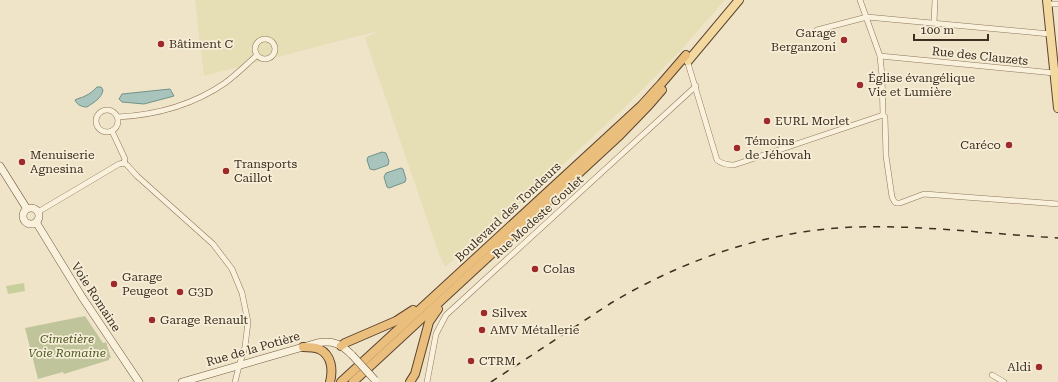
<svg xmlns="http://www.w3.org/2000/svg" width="1058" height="382" viewBox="0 0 1058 382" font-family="'Roboto Serif',serif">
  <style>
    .farmland { fill: #e6deb5 }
    .green { fill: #c9cf9b }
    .cemetery { fill: #bfc49a }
    .water { fill: #a9c4bc; stroke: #6f938a }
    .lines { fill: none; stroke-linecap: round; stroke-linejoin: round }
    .minor-casing { stroke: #8d765c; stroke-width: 6 }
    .secondary-casing { stroke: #6f573f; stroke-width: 8 }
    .primary-casing { stroke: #5b4430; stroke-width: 10 }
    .trunk-casing { stroke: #5b4430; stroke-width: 10 }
    .minor { stroke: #faf1dc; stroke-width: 5 }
    .secondary { stroke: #faf1dc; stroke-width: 7 }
    .primary { stroke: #f3d9a0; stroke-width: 8 }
    .trunk { stroke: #eabe7c; stroke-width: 8 }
    .rail { stroke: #3d2e20; stroke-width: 1.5; stroke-dasharray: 7 7; stroke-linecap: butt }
    .secondary-bridge-casing { stroke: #6f573f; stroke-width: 8; stroke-linecap: butt }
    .secondary-bridge { stroke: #faf1dc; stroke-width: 7 }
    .poi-dot { fill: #9e2a2b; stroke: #f7eed8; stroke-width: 1.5 }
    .labels { text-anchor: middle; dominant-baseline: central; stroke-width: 3.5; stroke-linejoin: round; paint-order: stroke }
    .poi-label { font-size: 12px; fill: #3d2e20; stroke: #f7eed8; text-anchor: start }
    .street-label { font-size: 12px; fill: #3d2e20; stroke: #f7eed8 }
    .park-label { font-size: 12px; font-style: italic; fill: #4d5a26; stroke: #f7eed8 }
  </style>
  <rect width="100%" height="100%" fill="#f0e4c8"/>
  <polygon class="farmland" points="195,0 725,0 680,51 626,106 527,198 445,267 439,254 365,38 378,31 204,76"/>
  <polygon class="green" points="24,283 25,291 8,294 6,286"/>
  <polygon class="cemetery" points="85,316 103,343 106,342 111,358 109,358 109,360 64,374 63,372 38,379 25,328"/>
  <g class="water">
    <path d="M97 87H101L103 90C102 98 93 103 87 107 82 107 77 105 75 100 78 98 82 98 85 96 90 94 93 91 97 87Z"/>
    <polygon points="170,89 174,96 144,104 122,102 119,99 122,94"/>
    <polygon points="382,152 386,153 389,161 388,165 374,170 370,169 367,160 368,157"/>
    <polygon points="401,168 403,169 406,179 405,182 389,188 387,187 384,177 386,173"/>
  </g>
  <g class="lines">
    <defs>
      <g id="minor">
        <polyline points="860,0 880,56 882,76 883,115 885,117 886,156 892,197 894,201 896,203 900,203 924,194 1058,204"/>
        <polyline points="1047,4 1058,4"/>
        <polyline points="934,23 935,0"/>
        <polyline points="817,30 867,17 1050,34"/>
        <circle cx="265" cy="49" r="10"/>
        <polyline points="880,56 1054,73"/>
        <path d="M687 60 717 160C722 164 727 165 734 165L883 115"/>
        <circle cx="107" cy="121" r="11"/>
        <path d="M118 117C157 115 193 105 225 83 236 75 246 65 256 56"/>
        <polyline points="112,131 125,159 124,163"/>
        <polyline points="124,163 127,165 137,176 213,244 232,269 242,293 248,322 245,347 239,366 235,382"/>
        <polyline points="38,212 119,164 124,163"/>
        <polyline points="992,375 1004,382"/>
        <polyline points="427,382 436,334 446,315 696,86"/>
      </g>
      <g id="secondary">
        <polyline points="0,166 27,209"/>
        <circle cx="31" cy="216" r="8"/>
        <polyline points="36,222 82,297 139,382"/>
        <path d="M182 382 317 343C333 340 341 344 352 355"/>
      </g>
      <g id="primary">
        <polyline points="1047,0 1058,108"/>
        <polyline points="688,61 739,0"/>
      </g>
      <g id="trunk">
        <polyline points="341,346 345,343 396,321 413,310"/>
        <path d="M303 347C308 347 314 347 319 349 332 355 333 370 330 382"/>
        <polyline points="341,382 641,106 661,84 686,55"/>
        <polyline points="353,382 620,135 649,105 662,90"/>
        <polyline points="410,382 415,374 429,322 438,309"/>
      </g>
    </defs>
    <use href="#minor" class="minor-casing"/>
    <use href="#secondary" class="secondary-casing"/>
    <use href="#primary" class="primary-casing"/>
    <use href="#trunk" class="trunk-casing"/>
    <use href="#minor" class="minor"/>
    <use href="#secondary" class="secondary"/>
    <use href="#primary" class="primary"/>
    <use href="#trunk" class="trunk"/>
    <path class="rail" d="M491 382 611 303C685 259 769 230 855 227 923 225 991 234 1058 238"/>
    <defs>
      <polyline id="secondary-bridge" points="352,355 375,380"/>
    </defs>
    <use href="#secondary-bridge" class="secondary-bridge-casing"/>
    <use href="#secondary-bridge" class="secondary-bridge"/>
  </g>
  <g class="poi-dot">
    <circle cx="844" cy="40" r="4"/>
    <circle cx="161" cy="44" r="4"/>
    <circle cx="860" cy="85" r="4"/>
    <circle cx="767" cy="121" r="4"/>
    <circle cx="1009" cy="145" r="4"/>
    <circle cx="737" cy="148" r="4"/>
    <circle cx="22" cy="162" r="4"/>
    <circle cx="226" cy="171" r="4"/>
    <circle cx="535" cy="269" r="4"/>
    <circle cx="114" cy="284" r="4"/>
    <circle cx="180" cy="292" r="4"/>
    <circle cx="484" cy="313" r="4"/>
    <circle cx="152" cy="320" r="4"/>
    <circle cx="482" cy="330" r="4"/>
    <circle cx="471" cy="361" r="4"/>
    <circle cx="1039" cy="367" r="4"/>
  </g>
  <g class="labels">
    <g class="poi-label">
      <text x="836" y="33" text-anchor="end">Garage<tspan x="836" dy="14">Berganzoni</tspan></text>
      <text x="169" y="44">Bâtiment C</text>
      <text x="868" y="78">Église évangélique<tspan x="868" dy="14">Vie et Lumière</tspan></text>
      <text x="775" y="121">EURL Morlet</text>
      <text x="745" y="141">Témoins<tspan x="745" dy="14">de Jéhovah</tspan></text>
      <text x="1001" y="145" text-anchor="end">Caréco</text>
      <text x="30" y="155">Menuiserie<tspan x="30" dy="14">Agnesina</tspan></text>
      <text x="234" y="164">Transports<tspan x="234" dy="14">Caillot</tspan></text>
      <text x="543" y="269">Colas</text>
      <text x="122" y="277">Garage<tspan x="122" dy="14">Peugeot</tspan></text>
      <text x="188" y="292">G3D</text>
      <text x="492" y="313">Silvex</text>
      <text x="160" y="320">Garage Renault</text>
      <text x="490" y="330">AMV Métallerie</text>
      <text x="479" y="361">CTRM</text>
      <text x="1031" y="367" text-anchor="end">Aldi</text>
    </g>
    <g class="street-label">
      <text transform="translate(980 56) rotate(6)">Rue des Clauzets</text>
      <text transform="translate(508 212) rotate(-43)">Boulevard des Tondeurs</text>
      <text transform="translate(538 217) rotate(-42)">Rue Modeste Goulet</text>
      <text transform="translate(96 297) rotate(57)">Voie Romaine</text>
      <text transform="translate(253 349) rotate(-16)">Rue de la Potière</text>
    </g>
    <g class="park-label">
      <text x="67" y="339">Cimetière<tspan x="67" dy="14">Voie Romaine</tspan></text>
    </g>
  </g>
  <path d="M914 34v6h74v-6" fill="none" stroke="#3d2e20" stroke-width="2"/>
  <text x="920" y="34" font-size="12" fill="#3d2e20" stroke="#f7eed8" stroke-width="3" paint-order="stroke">100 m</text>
</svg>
